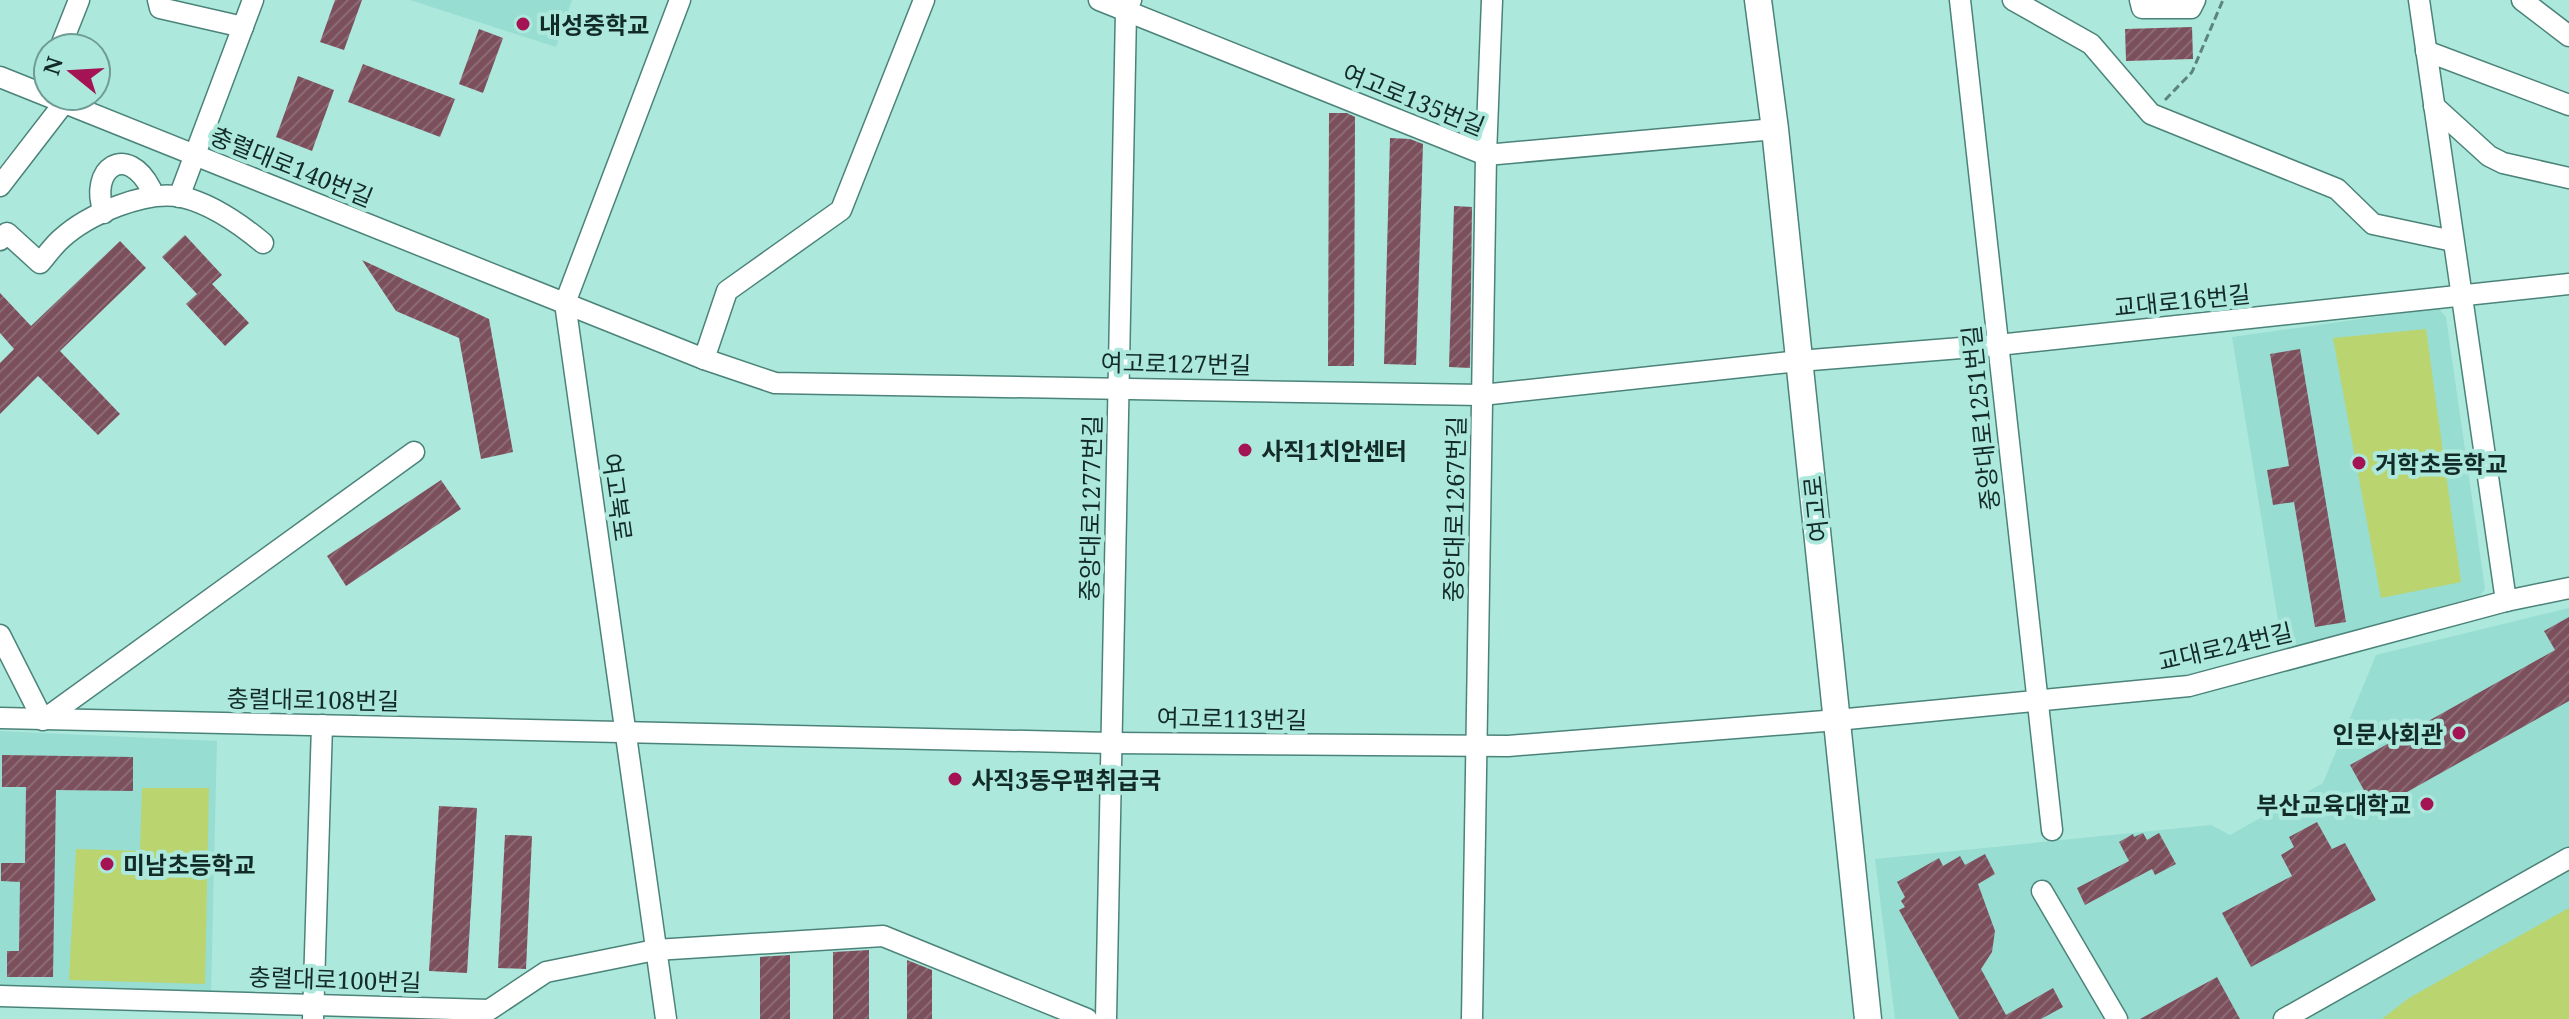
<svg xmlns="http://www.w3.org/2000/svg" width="2569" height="1019" viewBox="0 0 2569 1019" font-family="'Noto Serif','Noto Sans KR',serif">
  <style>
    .built { fill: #98ddd1 }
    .pitch { fill: #bad470 }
    .building { fill: url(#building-hatch) }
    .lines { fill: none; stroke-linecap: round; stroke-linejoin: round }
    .minor-casing { stroke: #4b8379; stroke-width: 23 }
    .major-casing { stroke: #4b8379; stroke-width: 29 }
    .path { stroke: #5c847c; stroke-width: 3; stroke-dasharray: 8 4; stroke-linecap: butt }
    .minor { stroke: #fff; stroke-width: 20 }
    .major { stroke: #fff; stroke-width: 26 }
    .poi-dot { fill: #a41455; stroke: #ade8dc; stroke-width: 3 }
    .labels { text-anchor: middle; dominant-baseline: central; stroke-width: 8; stroke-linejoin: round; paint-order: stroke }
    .poi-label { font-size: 24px; font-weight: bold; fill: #132b27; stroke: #ade8dc; text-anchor: start }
    .street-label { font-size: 24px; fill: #132b27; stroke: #ade8dc }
  </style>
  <defs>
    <pattern id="building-hatch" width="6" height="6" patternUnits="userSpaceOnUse" patternTransform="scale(2)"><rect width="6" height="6" fill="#7c4f5c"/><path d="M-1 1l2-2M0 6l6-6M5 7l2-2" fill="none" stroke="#8b6b74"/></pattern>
  </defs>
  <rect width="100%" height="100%" fill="#ade8dc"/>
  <g class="built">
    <polygon points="410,0 572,0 556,47"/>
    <polygon points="2438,308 2446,317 2485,589 2477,600 2283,651 2232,337"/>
    <polygon points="2569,608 2569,1019 1895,1019 1875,859 2211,825 2230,835 2323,783 2376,655"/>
    <polygon points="0,731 217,741 211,995 0,988"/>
  </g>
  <g class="pitch">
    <polygon points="2426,329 2461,582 2381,598 2333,338"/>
    <polygon points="142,788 209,788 205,984 69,980 76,849 140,851"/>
    <polygon points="2569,908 2569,1019 2382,1019 2409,998"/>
  </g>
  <g class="building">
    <polygon points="335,0 362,0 344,50 320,42"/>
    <polygon points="2192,27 2193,59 2126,61 2125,29"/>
    <polygon points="479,29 503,38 483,93 459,84"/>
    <polygon points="363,64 455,99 440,137 348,102"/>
    <polygon points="298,76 334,90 312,151 276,137"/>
    <polygon points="1329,113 1347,113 1355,117 1354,366 1328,366"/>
    <polygon points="1390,138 1410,139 1423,144 1416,365 1384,364"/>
    <polygon points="1454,206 1472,207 1470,368 1449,367"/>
    <polygon points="185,235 222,275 212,284 249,323 225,346 186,304 197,294 162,257"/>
    <polygon points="120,241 146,268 60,351 120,414 98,435 38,376 0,414 0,363 14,349 0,333 0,293 31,326"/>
    <polygon points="362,260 489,319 513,452 481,459 459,338 396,311"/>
    <polygon points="2300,349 2346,622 2315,627 2294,502 2273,505 2267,470 2289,466 2270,354"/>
    <polygon points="441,480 461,509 346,586 327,556"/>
    <polygon points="2569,617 2569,701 2375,810 2350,765 2555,650 2544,631"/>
    <polygon points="2,755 133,757 133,791 56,790 53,977 7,977 7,951 19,951 20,882 1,881 1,863 25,863 26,787 2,787"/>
    <polygon points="439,806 477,808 467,973 429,971"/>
    <polygon points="2317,822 2332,849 2345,843 2376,900 2251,967 2222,913 2292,876 2281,855 2294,847 2289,837"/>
    <polygon points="2143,833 2147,840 2159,833 2176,864 2155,875 2152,869 2085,905 2077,888 2129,861 2119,842 2133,834 2134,837"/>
    <polygon points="505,835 532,836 526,969 498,968"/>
    <polygon points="1985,854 1995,874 1978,884 1995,931 1992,952 1981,969 2006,1015 2053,988 2063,1007 2041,1019 1959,1019 1899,910 1905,907 1901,901 1905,897 1897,882 1939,858 1943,866 1960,856 1965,865"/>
    <polygon points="869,950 869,1019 833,1019 833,952"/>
    <polygon points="790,955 790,1019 760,1019 760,957"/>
    <polygon points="907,960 932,970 932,1019 907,1019"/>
    <polygon points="2217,977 2240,1019 2140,1019"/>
  </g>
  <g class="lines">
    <defs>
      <g id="minor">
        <polyline points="158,0 160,8 243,27"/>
        <polyline points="1099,0 1486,155 1775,129"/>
        <polyline points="1960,0 2052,830"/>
        <polyline points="2013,0 2091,44 2151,114 2337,189 2373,224 2453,241"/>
        <polyline points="2140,0 2142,8 2191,8 2195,0"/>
        <polyline points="2419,0 2506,601"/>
        <polyline points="2522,0 2569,36"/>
        <polyline points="60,48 79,0"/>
        <polyline points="2426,51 2569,105"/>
        <polyline points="0,77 704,359 775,383 1482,395 1799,361 1998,345 2569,284"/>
        <polyline points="2434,106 2489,156 2503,163 2569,178"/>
        <polyline points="0,186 64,103"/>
        <polyline points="179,197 253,0"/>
        <path d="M104 213C88 168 127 142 151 189"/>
        <path d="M0 240 7 233 40 263C47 255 53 246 61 239 87 215 146 189 182 197 212 204 239 223 263 243"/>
        <polyline points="704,359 727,291 841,210 924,0"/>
        <polyline points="0,635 43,720 414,452"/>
        <polyline points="0,718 1111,743 1508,746 1837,720 2189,686 2506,601 2569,588"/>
        <polyline points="2042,891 2117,1019"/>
        <polyline points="0,996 489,1010 546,972 655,950 883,936 1087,1019"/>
        <polyline points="313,1019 322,725"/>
        <polyline points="666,1019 565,303 680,0"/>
        <polyline points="1106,1019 1126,12 1131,0"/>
        <polyline points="1472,1019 1486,155 1492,0"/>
        <polyline points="2284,1019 2569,858"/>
      </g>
      <polyline id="major" points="1758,0 1775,129 1868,1019"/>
    </defs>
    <use href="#minor" class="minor-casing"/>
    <use href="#major" class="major-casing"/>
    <polyline class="path" points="2165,100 2192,72 2223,0"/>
    <use href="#minor" class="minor"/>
    <use href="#major" class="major"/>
  </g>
  <g class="poi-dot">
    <circle cx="523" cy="24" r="8"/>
    <circle cx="1245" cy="450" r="8"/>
    <circle cx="2359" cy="463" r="8"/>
    <circle cx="2459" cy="733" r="8"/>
    <circle cx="955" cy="779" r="8"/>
    <circle cx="2427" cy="804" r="8"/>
    <circle cx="107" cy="864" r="8"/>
  </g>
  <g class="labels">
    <g class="poi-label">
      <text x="539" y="24">내성중학교</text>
      <text x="1261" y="450">사직1치안센터</text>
      <text x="2375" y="463">거학초등학교</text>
      <text x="2443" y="733" text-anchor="end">인문사회관</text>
      <text x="971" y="779">사직3동우편취급국</text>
      <text x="2411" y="804" text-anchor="end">부산교육대학교</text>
      <text x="123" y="864">미남초등학교</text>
    </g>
    <g class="street-label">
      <text transform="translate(1414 99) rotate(22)">여고로135번길</text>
      <text transform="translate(292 166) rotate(22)">충렬대로140번길</text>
      <text transform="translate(2182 300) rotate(-6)">교대로16번길</text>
      <text transform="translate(1176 363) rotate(1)">여고로127번길</text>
      <text transform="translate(1980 418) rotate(-96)">중앙대로1251번길</text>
      <text transform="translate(618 497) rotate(82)">여고북로</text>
      <text transform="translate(1090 508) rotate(-89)">중앙대로1277번길</text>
      <text transform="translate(1454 509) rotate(-89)">중앙대로1267번길</text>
      <text transform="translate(1815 509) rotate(-96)">여고로</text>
      <text transform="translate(2225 646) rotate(-13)">교대로24번길</text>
      <text transform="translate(313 699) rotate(1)">충렬대로108번길</text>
      <text transform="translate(1232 718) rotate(1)">여고로113번길</text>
      <text transform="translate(335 979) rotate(2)">충렬대로100번길</text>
    </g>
  </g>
  <g transform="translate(72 72) rotate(288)"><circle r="38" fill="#ade8dc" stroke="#6f9c94" stroke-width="2"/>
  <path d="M0-6L14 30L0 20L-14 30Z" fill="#a41455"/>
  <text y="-12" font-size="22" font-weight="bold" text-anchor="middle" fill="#132b27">N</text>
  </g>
</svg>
